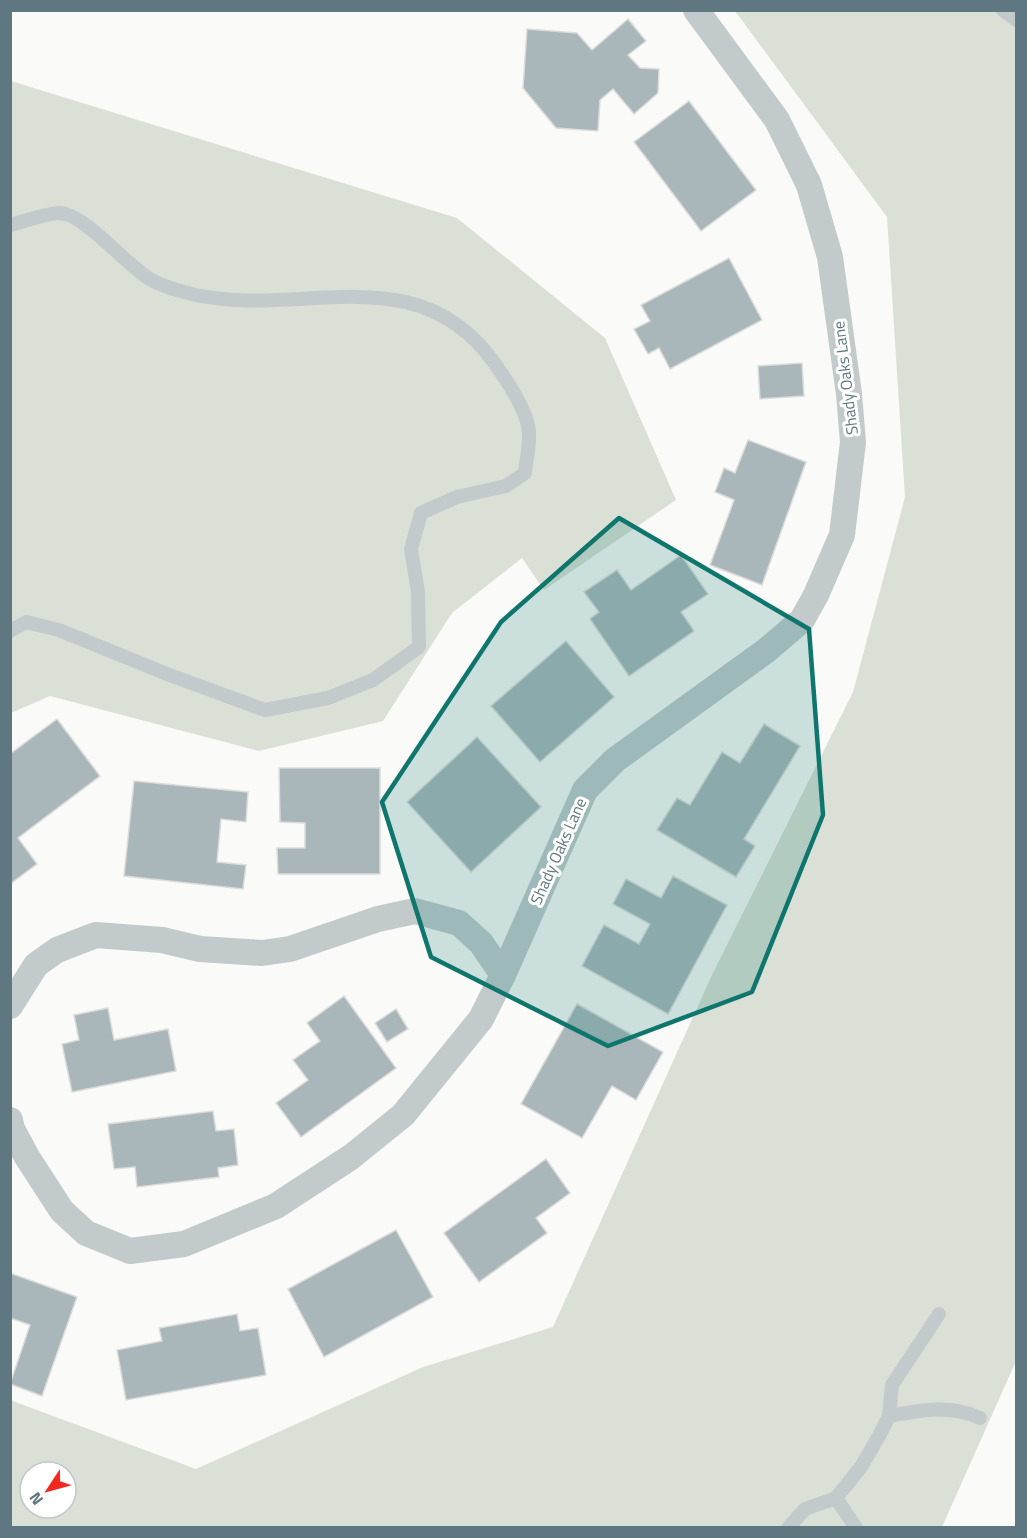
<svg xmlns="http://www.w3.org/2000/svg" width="1027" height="1538" viewBox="0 0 1027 1538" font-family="'Titillium Web',sans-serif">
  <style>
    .green { fill: #dbe0d6; fill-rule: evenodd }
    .building { fill: #a9b7bb; stroke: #dcdcda; stroke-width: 1.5 }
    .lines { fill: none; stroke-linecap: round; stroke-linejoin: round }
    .lane { stroke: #c2cacc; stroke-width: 14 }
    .street { stroke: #c2cacc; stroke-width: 26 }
    .marked { fill: #0f766e; fill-opacity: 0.2; stroke: #0f766e; stroke-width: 4.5; stroke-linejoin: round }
    .labels { text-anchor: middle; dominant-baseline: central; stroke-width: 6; stroke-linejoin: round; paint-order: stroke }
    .street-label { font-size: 16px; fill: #5e7780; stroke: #fff }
  </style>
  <rect width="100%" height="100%" fill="#fafaf8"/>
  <g class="green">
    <path d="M735 11H1016V1361L942 1527H11L10 1400 196 1469 423 1367 553 1327 712 975 853 692 905 497 887 217ZM30 1472H66V1508H30Z"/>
    <polygon points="11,81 457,218 605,338 676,500 544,590 522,558 452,613 383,721 259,751 50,696 11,713"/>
  </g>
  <g class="building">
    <polygon points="628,19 646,41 628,55 640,68 659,69 658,93 634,114 613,89 600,100 598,131 556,128 523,88 527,29 577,33 592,50"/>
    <polygon points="689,101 756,190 701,231 634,142"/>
    <polygon points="729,258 762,320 670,369 659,348 648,354 634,329 650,321 641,305"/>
    <polygon points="802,363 804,396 760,399 758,366"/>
    <polygon points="748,440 806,462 762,585 710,565 734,500 715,492 724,468 735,473"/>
    <polygon points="681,555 708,594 681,612 694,631 629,676 590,619 599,612 584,592 617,570 631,590"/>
    <polygon points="566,641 614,697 540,762 491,706"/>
    <polygon points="57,719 100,776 18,838 37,864 10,884 10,754"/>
    <polygon points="764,724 800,746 744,839 755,846 736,877 657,830 677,798 690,805 722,752 740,763"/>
    <polygon points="477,737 541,807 471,872 407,802"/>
    <polygon points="279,768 380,768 380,874 278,874 277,848 305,848 305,823 280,822"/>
    <polygon points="134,781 248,792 246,822 221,819 217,862 246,865 243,889 124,876"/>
    <polygon points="673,876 727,905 668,1014 582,966 604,925 639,944 650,924 613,904 626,879 661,898"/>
    <polygon points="344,996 396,1068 301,1137 276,1103 308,1080 293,1060 320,1041 307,1023"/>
    <polygon points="577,1004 663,1052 636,1100 612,1086 582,1138 521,1104"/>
    <polygon points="108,1008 114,1040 168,1029 176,1071 72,1092 62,1044 79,1040 74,1015"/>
    <polygon points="396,1009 408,1029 387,1042 375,1023"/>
    <polygon points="213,1111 216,1131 234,1129 238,1165 218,1168 219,1177 137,1187 135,1167 114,1169 108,1124"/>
    <polygon points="546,1159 570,1193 536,1218 547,1233 479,1282 444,1233"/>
    <polygon points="396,1230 433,1297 324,1357 288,1289"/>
    <polygon points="10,1273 77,1297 42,1396 10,1384 30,1325 10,1318"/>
    <polygon points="237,1314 240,1331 258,1328 266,1375 126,1400 117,1350 162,1341 159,1328"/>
  </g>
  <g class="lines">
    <g class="lane">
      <polyline points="1003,10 1016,20"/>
      <path d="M10 225C22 222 48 213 59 213 85 213 128 268 153 281 165 287 183 292 196 295 302 318 418 254 495 364 507 381 528 411 529 433 530 446 526 460 525 473L506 486 457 497 421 513 411 549 418 592 419 647 373 680 328 698 265 710 167 674 59 630 26 622 10 631"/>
      <path d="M889 1416C921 1410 950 1404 980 1418"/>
      <polyline points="836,1498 861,1467 879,1436 889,1416 892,1385 939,1314"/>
      <polyline points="788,1528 805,1509 836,1498 856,1528"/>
    </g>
    <g class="street">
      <polyline points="503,975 585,790 615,760 767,650 802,620 816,595 842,535 853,442 849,394 830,257 809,185 777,120 696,10"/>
      <polyline points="10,1006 36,965 57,950 96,935 162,940 200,949 262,953 290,949 378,919 415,911 459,923 481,943 503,975 481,1019 403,1115 351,1157 276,1206 184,1244 130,1251 86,1233 62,1211 27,1157 12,1129 10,1120"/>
    </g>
  </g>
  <path class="marked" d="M619 518 809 629 823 815 752 992 608 1046 431 957 382 802 501 622Z"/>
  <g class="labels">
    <g class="street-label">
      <text transform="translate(845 378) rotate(-97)">Shady Oaks Lane</text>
      <text transform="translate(558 851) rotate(-66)">Shady Oaks Lane</text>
    </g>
  </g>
  <rect width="1027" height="1538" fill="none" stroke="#5e7780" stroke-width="24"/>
  <g transform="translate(48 1490) rotate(234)"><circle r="28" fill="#ffffff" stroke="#bfc9cc" stroke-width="1.5"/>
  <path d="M0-4.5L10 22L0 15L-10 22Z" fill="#f4281e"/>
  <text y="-9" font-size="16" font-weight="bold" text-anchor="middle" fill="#5e7780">N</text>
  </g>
</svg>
